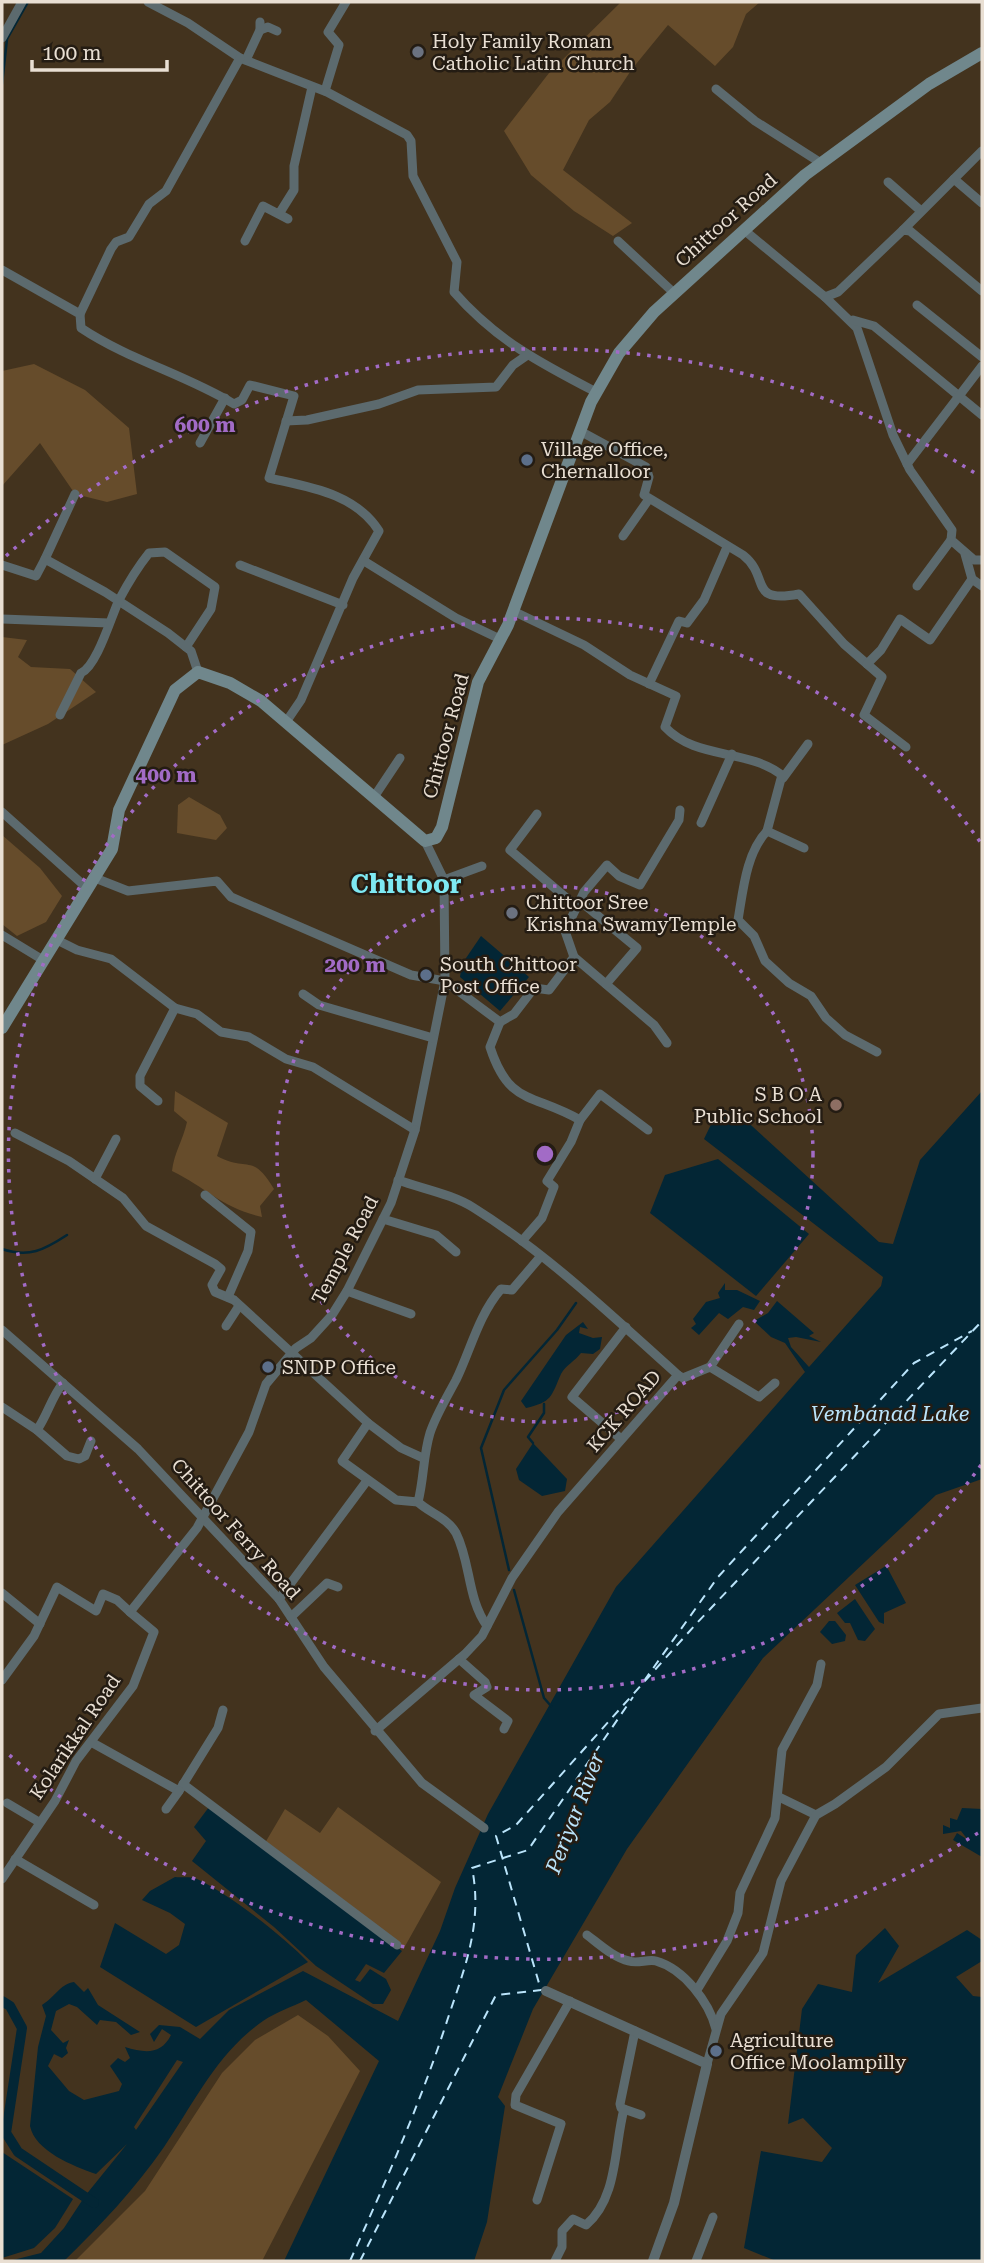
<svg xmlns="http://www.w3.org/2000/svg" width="984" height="2263" viewBox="0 0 984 2263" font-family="'Roboto Serif',serif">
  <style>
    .green { fill: #664c2b }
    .water { fill: #032635; fill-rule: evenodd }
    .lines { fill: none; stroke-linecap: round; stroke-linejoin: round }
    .stream { stroke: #032635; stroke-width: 2.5 }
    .canal { stroke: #032635; stroke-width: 10 }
    .ferry { stroke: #bae4fb; stroke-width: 2; stroke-dasharray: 9 7; stroke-linecap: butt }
    .minor { stroke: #5c6a6e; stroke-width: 9 }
    .tertiary { stroke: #5c6a6e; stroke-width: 10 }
    .secondary { stroke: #70878c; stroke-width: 12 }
    .ring { fill: none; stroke: #a26bc6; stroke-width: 3.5; stroke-dasharray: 3.5 7 }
    .worship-dot { fill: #6b7280; stroke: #241c13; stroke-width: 2.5 }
    .service-dot { fill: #5c6f8a; stroke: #241c13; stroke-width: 2.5 }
    .education-dot { fill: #8d6e63; stroke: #241c13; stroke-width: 2.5 }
    .labels { text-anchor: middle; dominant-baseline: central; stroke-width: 5; stroke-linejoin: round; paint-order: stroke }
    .poi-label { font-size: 19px; fill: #e9dfd3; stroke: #241c13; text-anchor: start }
    .street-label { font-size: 19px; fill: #e9dfd3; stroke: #241c13 }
    .water-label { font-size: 21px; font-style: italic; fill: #bae4fb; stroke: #241c13 }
    .district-label { font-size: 26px; font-weight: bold; fill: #7ee9f3; stroke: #241c13 }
    .centre { fill: #a26bc6; stroke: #241c13; stroke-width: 3.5 }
    .ring-label { font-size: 21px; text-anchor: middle; font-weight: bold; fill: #a26bc6; stroke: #241c13; stroke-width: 5; stroke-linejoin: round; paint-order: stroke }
  </style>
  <rect width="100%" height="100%" fill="#43331e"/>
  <g class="green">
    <polygon points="621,2 760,2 746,14 733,47 715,66 668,25 632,69 610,102 589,120 563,170 632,223 613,236 574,211 531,175 504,131 549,73"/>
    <polygon points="34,364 85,390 129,428 137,494 107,502 75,494 40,443 2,486 2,371"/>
    <polygon points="2,637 27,640 18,657 31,667 70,669 96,692 48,724 2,745"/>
    <polygon points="189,797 220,815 227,828 216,840 177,833 178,805"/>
    <polygon points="2,835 40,868 62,896 46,922 17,936 2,924"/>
    <path d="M175 1091 228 1123 217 1156C249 1173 252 1152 274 1189L260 1206 262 1217C222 1208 207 1188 172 1171 174 1153 183 1140 187 1122L174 1111Z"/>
    <polygon points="338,1807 441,1882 404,1948 265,1843 285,1809 320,1833"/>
    <polygon points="298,2015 328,2036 360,2071 262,2261 75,2261 145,2191 222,2073 255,2040"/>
  </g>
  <g class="water">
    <polygon points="481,936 529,977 500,1011 460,977 462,964"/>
    <path d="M982 1091V1479L936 1495 763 1658 627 1849 533 2009 498 2097 505 2106 487 2222 474 2261H284L379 2061 306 2000C292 2007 276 2012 263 2021 217 2053 194 2103 164 2147 135 2189 100 2226 64 2261H9L41 2253 64 2228 85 2196 127 2144 96 2174C73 2166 35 2151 30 2126L38 2047 46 2016 42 2005C54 1998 60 1984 74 1982L84 1992 88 1988 98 2005 140 2032 131 2035 116 2022 100 2020 97 2025 77 2007 69 2004 56 2011 51 2030 63 2043 69 2040 66 2048 68 2053 62 2058 54 2054 48 2066 69 2091 84 2100 119 2091 122 2084 110 2066 118 2058 125 2062 130 2058 125 2047C145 2053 161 2055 171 2035L162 2029 154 2042 150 2034 159 2025 180 2027 200 2039 229 2010 303 1971 398 2021 440 1931 455 1888 488 1814 616 1587 805 1372 785 1343 771 1337 754 1321 768 1313 777 1301 814 1333 809 1336 821 1342 796 1337 788 1338 791 1347 809 1367 881 1286 883 1277 704 1139 719 1108 741 1116 879 1242 893 1244 920 1160ZM177 2060 183 2062 136 2130 134 2127Z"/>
    <polygon points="718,1159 809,1234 756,1296 650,1213 665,1175"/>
    <polygon points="725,1283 725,1290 737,1290 760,1301 754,1310 743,1307 728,1319 719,1313 699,1335 691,1328 696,1324 693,1319 706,1302 720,1298 718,1293"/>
    <path d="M583 1322 588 1329 580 1327 579 1333 593 1338 602 1337 600 1349 593 1354 581 1353C575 1361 566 1365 561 1374 551 1397 552 1402 526 1408L521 1401 566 1335Z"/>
    <polygon points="533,1443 567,1479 565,1491 542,1496 519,1480 516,1469"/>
    <polygon points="889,1564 888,1569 906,1603 884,1613 884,1624 879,1622 855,1585"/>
    <polygon points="855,1599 875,1629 865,1641 858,1640 850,1623 845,1623 837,1613"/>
    <polygon points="829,1621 835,1621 846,1635 845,1641 832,1644 820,1632"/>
    <polygon points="209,1807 402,1951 384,1973 366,1964 355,1980 360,1982 370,1969 386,1979 391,1990 383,2004 373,2004 316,1966 274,1927 192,1861 206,1841 194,1827"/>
    <polygon points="962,1808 982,1809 982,1857 953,1840 957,1833 968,1840 961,1831 943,1834 943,1825 950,1828 950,1818 957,1820"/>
    <path d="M175 1877C181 1878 190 1876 197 1879 228 1893 284 1937 308 1962L196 2027 100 1967 115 1923 166 1954 179 1945 185 1924 170 1913 142 1900 150 1891Z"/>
    <polygon points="885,1928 899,1946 878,1983 967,1930 982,1940 982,1961 956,1977 973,1996 982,1997 982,2261 776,2261 744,2248 761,2151 822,2162 832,2148 803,2118 788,2124 802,2009 818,1984 852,1992 856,1955"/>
    <polygon points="2,2152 73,2199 55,2228 34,2248 2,2258"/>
  </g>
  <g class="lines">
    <g class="stream">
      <polyline points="2,84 7,39 28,2"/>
      <path d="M2 1249C29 1258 44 1250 67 1235"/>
      <polyline points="533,1443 528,1437 544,1413 544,1404"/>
      <polyline points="509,1570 481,1448 504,1390 557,1330 576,1303"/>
      <polyline points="514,1590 544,1698 551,1706"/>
    </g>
    <polyline class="canal" points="2,2001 10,2006 22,2028 6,2133 18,2152 94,2203"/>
    <g class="ferry">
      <polyline points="644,1681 718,1577 914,1363 972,1331"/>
      <path d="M350 2261C386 2181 421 2102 448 2018 465 1967 483 1923 472 1868L528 1850 633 1697"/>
      <polyline points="360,2261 496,1995 541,1990 496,1836 516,1825 696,1624 982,1321"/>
    </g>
    <g class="minor">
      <path d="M148 2 188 23 240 58 327 92 407 135 411 141 413 176 457 262 454 292C496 340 540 363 596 392"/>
      <polyline points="260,30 268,27 277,31"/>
      <polyline points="2,38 22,2"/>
      <polyline points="246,60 260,30 260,22"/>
      <polyline points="716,89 755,121 821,163"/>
      <polyline points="325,91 339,45 328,32 346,2"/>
      <polyline points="954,179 982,203"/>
      <polyline points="888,182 921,211"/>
      <polyline points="744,230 825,297 838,292 903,230 910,231 982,291"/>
      <polyline points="903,230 982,151"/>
      <polyline points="245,241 263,206 288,219 279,214 294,190 294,166 312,87"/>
      <polyline points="618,241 674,293"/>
      <path d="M2 270 80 314 81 328C129 360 184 374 234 404L242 400 250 385 294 396 269 478C309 487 355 493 379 531L353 578 301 700 286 722"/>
      <polyline points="825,297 857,328 893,435 910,470 952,530 951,540 974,560 982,560"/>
      <polyline points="917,305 982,357"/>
      <polyline points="80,314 111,249 116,242 129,237 149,204 166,191 240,58"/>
      <polyline points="853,320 874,326 982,415"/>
      <polyline points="286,421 307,420 379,404 418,390 496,387 513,365 526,356"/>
      <path d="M580 431 646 467 649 477 644 495 743 555C771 577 747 604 799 594L844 644 882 677 864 715 906 747"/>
      <polyline points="200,443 225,398"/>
      <polyline points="907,464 982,366"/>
      <polyline points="623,536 649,499"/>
      <polyline points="965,554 972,579"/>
      <polyline points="45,559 75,494"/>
      <polyline points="364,561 456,618 500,639"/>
      <polyline points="2,565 36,576 45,559 105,592 168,633 191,651 198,672"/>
      <polyline points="240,565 343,605"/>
      <polyline points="917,586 951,540"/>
      <path d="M513 611 584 645 630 675 676 696 665 727C696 760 746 748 782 775L767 831 804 848"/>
      <polyline points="2,619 109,623"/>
      <polyline points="867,664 881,650 900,619 930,640 972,579 982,586"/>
      <polyline points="649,684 679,621 687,623 704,600 727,547"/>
      <path d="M60 715 81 673C97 666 111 617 119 600 128 583 137 568 149 553L165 552 215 587 211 609 186 647"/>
      <polyline points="783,778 808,744"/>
      <polyline points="374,797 400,758"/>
      <polyline points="2,812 88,889"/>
      <polyline points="537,814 510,850 577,907"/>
      <polyline points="701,823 732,754"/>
      <path d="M767 831C746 853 743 891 738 920L754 936 765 961 789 983 811 996 826 1018 845 1035 877 1052"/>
      <polyline points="95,878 128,891 217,881 231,897 411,975 445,981 500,1022 514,1014 534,988 549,990 574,957 654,1025 667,1043"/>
      <polyline points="444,880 482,866"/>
      <polyline points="580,901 637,948 606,984"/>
      <polyline points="2,935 43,960"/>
      <polyline points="57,940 77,950 111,959 175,1008 197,1014 221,1032 249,1037 286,1059 313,1067 415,1130 445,981 444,880 425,841"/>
      <polyline points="574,957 565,931 584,892 607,865 619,876 640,885 679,820 680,810"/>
      <polyline points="303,994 319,1005 433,1038"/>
      <path d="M500 1022 490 1047C509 1106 533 1093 580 1120"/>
      <polyline points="158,1101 140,1086 140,1076 175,1008"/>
      <polyline points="15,1133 69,1161 123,1198 146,1226 215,1264 221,1269 212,1285 215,1292 234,1300 368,1423"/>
      <polyline points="95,1179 116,1139"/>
      <polyline points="205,1195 251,1232 248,1251 228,1297"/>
      <polyline points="383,1219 436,1235 456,1252"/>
      <polyline points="522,1241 542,1218 554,1187 547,1181 571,1142 580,1120 600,1094 648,1130"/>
      <polyline points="347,1291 411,1314"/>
      <polyline points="226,1326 239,1306"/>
      <polyline points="2,1330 138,1449 279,1599 324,1667 422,1783 484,1828"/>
      <polyline points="710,1367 739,1324"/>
      <polyline points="678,1375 683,1378 710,1367 759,1397 775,1383"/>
      <polyline points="2,1407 37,1430 67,1456 79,1459 85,1456 91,1441"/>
      <path d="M37 1430C48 1414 51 1398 63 1383"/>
      <polyline points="621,1439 572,1397 626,1327"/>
      <polyline points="418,1502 396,1500 342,1461 368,1423 401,1448 423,1458"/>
      <polyline points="2,1593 40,1624"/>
      <polyline points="279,1599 366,1482"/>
      <polyline points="291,1617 327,1583 338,1587"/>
      <path d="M487 1626C467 1598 471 1563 456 1533 447 1517 429 1513 418 1502 424 1479 423 1456 430 1433 436 1415 447 1397 456 1380 471 1349 478 1316 501 1289L512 1290 541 1256"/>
      <polyline points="459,1659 485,1682 487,1687 474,1695 508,1721 504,1729"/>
      <polyline points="2,1680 34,1636 57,1587 96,1611 103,1594 117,1600 130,1612"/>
      <path d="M375 1731 465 1654 482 1636 512 1578 558 1512 678 1375C612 1316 549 1255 474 1208 452 1194 423 1189 398 1180"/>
      <polyline points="91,1742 179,1791 218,1728 223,1710"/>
      <polyline points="183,1784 397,1945"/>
      <polyline points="779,1797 816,1815"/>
      <polyline points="7,1803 39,1822"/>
      <polyline points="166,1809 179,1791"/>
      <polyline points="15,1859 94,1905"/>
      <polyline points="2,1879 55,1801 76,1761 133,1686 154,1632 130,1612 197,1528 249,1432 266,1384 296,1348 311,1338 332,1315 347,1291 391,1203 415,1130"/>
      <path d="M587 1935C599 1944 614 1958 629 1961 637 1964 648 1959 656 1961 684 1969 709 2002 716 2029"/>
      <polyline points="697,1990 727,1941 738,1913 740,1893 775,1818 782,1750 817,1685 821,1664"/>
      <polyline points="635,2031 620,2104 621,2108 641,2115"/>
      <polyline points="707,2064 721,2014 763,1953 781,1881 816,1815 835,1804 886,1767 939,1714 982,1708"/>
      <polyline points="537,2200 561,2124 515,2105 516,2095 570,2001"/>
      <path d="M555 2261 562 2247V2231L573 2219 586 2225C618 2198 614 2147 624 2109"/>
      <polyline points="696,2261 713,2217"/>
    </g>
    <polyline class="tertiary" points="546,1991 707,2064 674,2203 653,2261"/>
    <polyline class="secondary" points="2,1028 112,849 119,810 175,690 198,672 230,683 261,701 425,841 436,838 442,827 478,682 508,625 591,402 619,353 654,312 805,175 929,84 982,53"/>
  </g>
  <g class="ring">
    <circle cx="545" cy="1154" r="268"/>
    <path d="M981 1465A536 536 0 1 1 981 843"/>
    <path d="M978 1833A805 805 0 0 1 6 1752M6 556A805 805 0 0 1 978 475"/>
  </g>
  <g class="worship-dot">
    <circle cx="418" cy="52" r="7"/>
    <circle cx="512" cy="913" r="7"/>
  </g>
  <g class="service-dot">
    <circle cx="527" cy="460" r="7"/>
    <circle cx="426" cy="975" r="7"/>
    <circle cx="268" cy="1367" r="7"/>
    <circle cx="716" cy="2051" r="7"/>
  </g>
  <circle class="education-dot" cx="836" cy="1105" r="7"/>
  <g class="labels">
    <g class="poi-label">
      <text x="432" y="41">Holy Family Roman<tspan x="432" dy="22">Catholic Latin Church</tspan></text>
      <text x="541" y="449">Village Office,<tspan x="541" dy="22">Chernalloor</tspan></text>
      <text x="526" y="902">Chittoor Sree<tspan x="526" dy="22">Krishna SwamyTemple</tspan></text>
      <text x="440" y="964">South Chittoor<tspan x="440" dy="22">Post Office</tspan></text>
      <text x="822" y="1094" text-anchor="end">S B O A<tspan x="822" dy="22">Public School</tspan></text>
      <text x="282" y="1367">SNDP Office</text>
      <text x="730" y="2040">Agriculture<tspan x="730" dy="22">Office Moolampilly</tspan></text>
    </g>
    <g class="street-label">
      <text transform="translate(726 220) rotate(-42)">Chittoor Road</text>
      <text transform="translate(446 736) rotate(-75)">Chittoor Road</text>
      <text transform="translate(345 1250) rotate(-62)">Temple Road</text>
      <text transform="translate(624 1411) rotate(-49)">KCK ROAD</text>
      <text transform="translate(236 1529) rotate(48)">Chittoor Ferry Road</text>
      <text transform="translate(75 1737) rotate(-56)">Kolarikkal Road</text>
    </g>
    <g class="water-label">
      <text x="890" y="1414">Vembanad Lake</text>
      <text transform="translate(575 1813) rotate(-69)">Periyar River</text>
    </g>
    <g class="district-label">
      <text x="406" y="884">Chittoor</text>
    </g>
  </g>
  <circle cx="545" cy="1154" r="10" class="centre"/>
  <g class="ring-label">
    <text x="205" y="432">600 m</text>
    <text x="166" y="782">400 m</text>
    <text x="355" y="972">200 m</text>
  </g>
  <rect width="984" height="2263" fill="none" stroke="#e9dfd3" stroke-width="7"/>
  <path d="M32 60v10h135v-10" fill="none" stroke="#e9dfd3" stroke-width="3.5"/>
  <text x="42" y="60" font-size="21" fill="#e9dfd3" stroke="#241c13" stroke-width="5" paint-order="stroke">100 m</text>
</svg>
